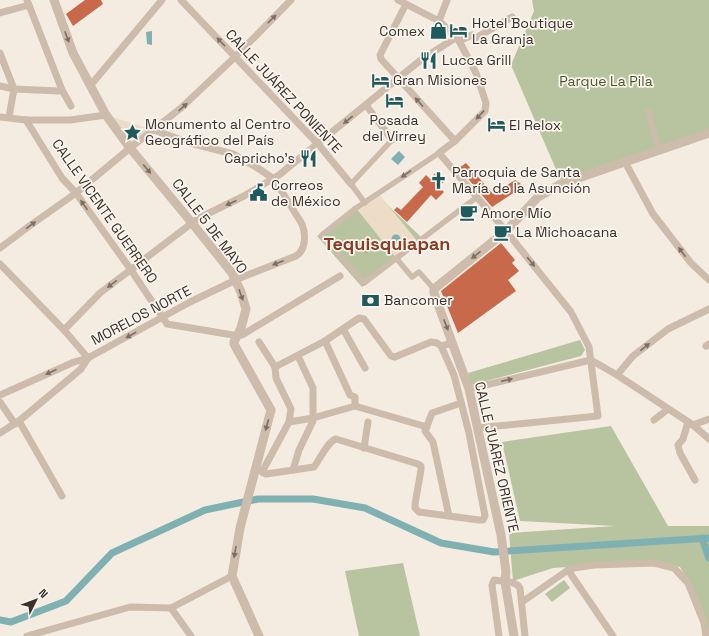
<svg xmlns="http://www.w3.org/2000/svg" width="709" height="636" viewBox="0 0 709 636" font-family="'Space Grotesk',sans-serif">
  <style>
    .green { fill: #b8c4a0 }
    .plaza { fill: #ecdcc8 }
    .water { fill: #7fb0b2 }
    .lines { fill: none; stroke-linecap: round; stroke-linejoin: round }
    .canal { stroke: #7fb0b2; stroke-width: 7 }
    .building { fill: #c8694b }
    .pedestrian { stroke: #cdbbac; stroke-width: 5.5 }
    .minor { stroke: #cdbbac; stroke-width: 7 }
    .tertiary { stroke: #cdbbac; stroke-width: 9 }
    .oneway { fill: #7d6f65 }
    .labels { text-anchor: middle; dominant-baseline: central; stroke-width: 3.5; stroke-linejoin: round; paint-order: stroke }
    .poi-label { font-size: 14px; fill: #3b302b; stroke: #fbf5ee; text-anchor: start }
    .park-label { font-size: 14px; fill: #4a5a2e; stroke: #fbf5ee }
    .street-label { font-size: 14px; fill: #3b302b; stroke: #fbf5ee }
    .district-label { font-size: 18px; font-weight: bold; fill: #8c3b22; stroke: #fbf5ee }
  </style>
  <rect width="100%" height="100%" fill="#f4ebe1"/>
  <g class="green">
    <polygon points="532,0 709,0 709,131 561,181 511,65 534,11"/>
    <polygon points="377,195 421,237 362,287 317,236"/>
    <polygon points="580,340 585,350 581,356 471,385 468,373"/>
    <path d="M611 426 668 526H709V636C705 608 693 590 680 567L657 561 553 568 513 581 509 533 615 526 520 521 502 442Z"/>
    <polygon points="403,563 420,636 359,636 345,571"/>
    <polygon points="564,580 570,588 552,602 545,594"/>
  </g>
  <g class="plaza">
    <polygon points="106,115 154,130 130,148"/>
    <polygon points="378,193 418,242 396,258 356,208"/>
  </g>
  <g class="water">
    <polygon points="152,31 152,45 147,44 146,32"/>
    <polygon points="399,151 405,157 398,165 391,159"/>
    <circle cx="396" cy="239" r="4.5"/>
  </g>
  <g class="lines">
    <g class="canal">
      <polyline points="702,538 709,558"/>
      <polyline points="0,620 11,622 66,601 112,553 205,510 258,499 313,499 365,508 441,543 494,552 709,538"/>
    </g>
  </g>
  <g class="building">
    <polygon points="85,0 101,0 103,4 73,26 66,14"/>
    <polygon points="466,163 493,194 515,180 524,186 492,207 459,168"/>
    <polygon points="436,172 445,180 439,187 444,192 436,200 431,195 407,222 394,210 397,207 401,210 423,187 419,183 426,175 430,179"/>
    <circle cx="540" cy="230" r="4"/>
    <polygon points="501,243 515,260 512,263 519,271 508,280 516,291 458,333 441,291"/>
    <circle cx="366" cy="248" r="4.5"/>
  </g>
  <g class="lines">
    <g class="pedestrian">
      <polyline points="648,112 659,150"/>
      <polyline points="439,153 356,208 322,235 364,283 477,197"/>
      <polyline points="365,203 351,184 392,140"/>
      <polyline points="396,258 412,277 419,272 434,289"/>
    </g>
    <g class="minor">
      <polyline points="27,0 62,90 71,106"/>
      <polyline points="181,0 318,144 351,184"/>
      <polyline points="398,0 439,21 457,37 476,73 486,103 485,111 455,141 439,153 506,231 571,312 589,347 598,416 477,428"/>
      <polyline points="406,4 380,55 381,59 455,141"/>
      <polyline points="0,13 29,5"/>
      <polyline points="439,21 447,0"/>
      <polyline points="459,41 472,35 474,39 512,17"/>
      <polyline points="0,53 14,89 9,117"/>
      <polyline points="0,86 14,89 59,91 62,90"/>
      <polyline points="90,86 162,0"/>
      <polyline points="366,105 392,140"/>
      <polyline points="0,117 26,120 70,120 106,115"/>
      <polyline points="26,120 62,178 76,193 131,270 167,324 233,335 242,335 340,276"/>
      <polyline points="625,162 653,214 691,263 709,280"/>
      <polyline points="0,248 28,227 76,193 130,148 181,108 235,57 291,0"/>
      <polyline points="0,264 64,330 88,358"/>
      <polyline points="343,329 365,368"/>
      <polyline points="64,330 100,293 192,223 199,218 244,196 279,175 422,59 457,37"/>
      <polyline points="325,341 350,395 355,397 355,406"/>
      <polyline points="259,342 275,367"/>
      <path d="M441 346 454 375 469 433 485 516 483 520H479L419 512 415 508V504L421 470V466L418 464 336 439C328 441 320 459 314 467L266 474 262 472 289 422 291 409 276 378 275 367 325 341 359 318 364 319 391 356 395 357 431 342 437 343 441 346 453 343"/>
      <polyline points="706,346 709,344"/>
      <polyline points="617,375 633,356 668,329 709,309"/>
      <polyline points="469,389 591,360 617,375 693,425 709,439"/>
      <polyline points="0,395 74,362 88,358"/>
      <polyline points="0,402 15,424"/>
      <polyline points="355,406 427,427"/>
      <polyline points="654,420 668,409"/>
      <polyline points="19,421 62,496"/>
      <polyline points="289,422 313,418 355,406"/>
      <polyline points="688,422 683,439 678,445 680,453 695,480"/>
      <polyline points="693,425 709,419"/>
      <path d="M0 433 19 421 81 369 88 358 190 302 240 278 296 256C306 250 306 234 302 224L274 179 256 167 233 154 190 143 154 130"/>
      <polyline points="364,448 368,422"/>
      <polyline points="293,470 299,450 313,421 313,388 298,356"/>
      <polyline points="449,516 433,442 425,431 432,413 461,403"/>
      <polyline points="568,570 613,636"/>
      <polyline points="522,602 568,570 574,568 594,565 654,563 674,568 688,583 704,623 706,636"/>
      <polyline points="171,608 191,636"/>
      <polyline points="27,636 130,607 171,608 232,576"/>
      <path d="M499 636 492 585 494 580C503 582 515 580 520 588L525 636"/>
    </g>
    <g class="tertiary">
      <polyline points="54,0 73,53 106,115 130,148 192,223 232,273 241,292 246,309 241,328 234,342 234,344 271,410 240,528 232,576 259,636"/>
      <polyline points="514,636 505,582 506,572 501,535 469,389 434,293 434,289 506,231 538,197 561,184 709,133"/>
    </g>
  </g>
  <defs><path id="oneway-solid" d="M-6-.8H1V-3.2L6.5 0L1 3.2V.8H-6Z"/></defs>
  <g class="oneway">
    <use href="#oneway-solid" transform="translate(272 19) rotate(-45)"/>
    <use href="#oneway-solid" transform="translate(67 37) rotate(70)"/>
    <use href="#oneway-solid" transform="translate(221 42) rotate(-134)"/>
    <use href="#oneway-solid" transform="translate(419 102) rotate(-132)"/>
    <use href="#oneway-solid" transform="translate(183 107) rotate(-42)"/>
    <use href="#oneway-solid" transform="translate(480 115) rotate(133)"/>
    <use href="#oneway-solid" transform="translate(348 120) rotate(141)"/>
    <use href="#oneway-solid" transform="translate(147 169) rotate(50)"/>
    <use href="#oneway-solid" transform="translate(406 174) rotate(146)"/>
    <use href="#oneway-solid" transform="translate(231 203) rotate(155)"/>
    <use href="#oneway-solid" transform="translate(84 205) rotate(-126)"/>
    <use href="#oneway-solid" transform="translate(31 225) rotate(-36)"/>
    <use href="#oneway-solid" transform="translate(682 252) rotate(-127)"/>
    <use href="#oneway-solid" transform="translate(476 255) rotate(142)"/>
    <use href="#oneway-solid" transform="translate(531 262) rotate(51)"/>
    <use href="#oneway-solid" transform="translate(278 263) rotate(159)"/>
    <use href="#oneway-solid" transform="translate(112 284) rotate(143)"/>
    <use href="#oneway-solid" transform="translate(241 295) rotate(70)"/>
    <use href="#oneway-solid" transform="translate(446 325) rotate(69)"/>
    <use href="#oneway-solid" transform="translate(131 335) rotate(151)"/>
    <use href="#oneway-solid" transform="translate(645 347) rotate(-38)"/>
    <use href="#oneway-solid" transform="translate(51 372) rotate(156)"/>
    <use href="#oneway-solid" transform="translate(507 380) rotate(-13)"/>
    <use href="#oneway-solid" transform="translate(267 425) rotate(105)"/>
    <use href="#oneway-solid" transform="translate(235 552) rotate(100)"/>
  </g>
  <defs>
    <symbol id="shop-bare" viewBox="-9 -9 18 18"><path d="M-5-2.5h2.3a2.7 3.5 0 0 1 5.4 0H5L5.5 6h-11ZM-1.5-2.5h3a1.5 2.3 0 0 0-3 0Z" fill="#1f5a5e" stroke="#fbf5ee" stroke-width="2.5" paint-order="stroke"/></symbol>
    <symbol id="hotel-bare" viewBox="-9 -9 18 18"><path d="M-6-4.5h1.5V1H6V5H4.5V3h-9V5H-6ZM-4 0a1.8 1.8 0 1 1 3.6 0ZM.5 0V-2.5h3Q6-2.5 6 0Z" fill="#1f5a5e" stroke="#fbf5ee" stroke-width="2.5" paint-order="stroke"/></symbol>
    <symbol id="restaurant-bare" viewBox="-9 -9 18 18"><path d="M-5-6h1v4h1v-4h1v4h1v-4h1v5L-1.5 .5V6h-2V.5L-5-1ZM5-6V6H3V1.5H1.5Q1.5-4 5-6Z" fill="#1f5a5e" stroke="#fbf5ee" stroke-width="2.5" paint-order="stroke"/></symbol>
    <symbol id="sight-bare" viewBox="-9 -9 18 18"><path d="M0-6L1.8-2.2L6-1.7L2.9 1.2L3.7 5.4L0 3.3L-3.7 5.4L-2.9 1.2L-6-1.7L-1.8-2.2Z" fill="#1f5a5e" stroke="#fbf5ee" stroke-width="2.5" paint-order="stroke"/></symbol>
    <symbol id="church-bare" viewBox="-9 -9 18 18"><path d="M-1.2-6h2.4v3.5h3.3v2.4h-3.3V6h-2.4V-.1h-3.3v-2.4h3.3Z" fill="#1f5a5e" stroke="#fbf5ee" stroke-width="2.5" paint-order="stroke"/></symbol>
    <symbol id="civic-bare" viewBox="-9 -9 18 18"><path d="M-.6-6.5H3V-4.5H.6V-3L4-1V1h2V6H-6V1h2V-1L-.6-3ZM-1.2 2.5V6h2.4V2.5Z" fill="#1f5a5e" stroke="#fbf5ee" stroke-width="2.5" paint-order="stroke"/></symbol>
    <symbol id="cafe-bare" viewBox="-9 -9 18 18"><path d="M-5.5-4.5H6V0H3Q3 3.5 0 3.5H-2.5Q-5.5 3.5-5.5 0ZM3-3.2v2h1.7v-2ZM-6 4.5H4V6H-6Z" fill="#1f5a5e" stroke="#fbf5ee" stroke-width="2.5" paint-order="stroke"/></symbol>
    <symbol id="bank-bare" viewBox="-9 -9 18 18"><path d="M-6-4H6V4H-6ZM0-2.3a2.3 2.3 0 1 0 0 4.6a2.3 2.3 0 1 0 0-4.6Z" fill="#1f5a5e" stroke="#fbf5ee" stroke-width="2.5" paint-order="stroke"/></symbol>
  </defs>
  <g fill-rule="evenodd">
    <use href="#shop-bare" x="426" y="18" width="25" height="25"/>
    <use href="#hotel-bare" x="446" y="18" width="25" height="25"/>
    <use href="#restaurant-bare" x="416" y="48" width="25" height="25"/>
    <use href="#hotel-bare" x="368" y="68" width="25" height="25"/>
    <use href="#hotel-bare" x="382" y="88" width="25" height="25"/>
    <use href="#hotel-bare" x="484" y="112" width="25" height="25"/>
    <use href="#sight-bare" x="120" y="120" width="25" height="25"/>
    <use href="#restaurant-bare" x="296" y="146" width="25" height="25"/>
    <use href="#church-bare" x="426" y="168" width="25" height="25"/>
    <use href="#civic-bare" x="246" y="180" width="25" height="25"/>
    <use href="#cafe-bare" x="456" y="200" width="25" height="25"/>
    <use href="#cafe-bare" x="490" y="220" width="25" height="25"/>
    <use href="#bank-bare" x="358" y="288" width="25" height="25"/>
  </g>
  <g class="labels">
    <g class="poi-label">
      <text x="472" y="23">Hotel Boutique<tspan x="472" dy="16">La Granja</tspan></text>
      <text x="425" y="31" text-anchor="end">Comex</text>
      <text x="442" y="60">Lucca Grill</text>
      <text x="393" y="80">Gran Misiones</text>
      <text x="394" y="120" text-anchor="middle">Posada<tspan x="394" dy="16">del Virrey</tspan></text>
      <text x="145" y="124">Monumento al Centro<tspan x="145" dy="16">Geográfico del País</tspan></text>
      <text x="509" y="125">El Relox</text>
      <text x="295" y="158" text-anchor="end">Capricho's</text>
      <text x="452" y="172">Parroquia de Santa<tspan x="452" dy="16">María de la Asunción</tspan></text>
      <text x="271" y="185">Correos<tspan x="271" dy="16">de México</tspan></text>
      <text x="481" y="213">Amore Mío</text>
      <text x="516" y="232">La Michoacana</text>
      <text x="384" y="300">Bancomer</text>
    </g>
    <g class="park-label">
      <text x="606" y="81">Parque La Pila</text>
    </g>
    <g class="street-label">
      <text transform="translate(284 91) rotate(47)">CALLE JUÁREZ PONIENTE</text>
      <text transform="translate(105 211) rotate(55)">CALLE VICENTE GUERRERO</text>
      <text transform="translate(210 226) rotate(53)">CALLE 5 DE MAYO</text>
      <text transform="translate(141 315) rotate(-28)">MORELOS NORTE</text>
      <text transform="translate(497 457) rotate(77)">CALLE JUÁREZ ORIENTE</text>
    </g>
    <g class="district-label">
      <text x="387" y="243">Tequisquiapan</text>
    </g>
  </g>
  <g transform="translate(36 600) rotate(48)" stroke="#fbf5ee" stroke-width="3" paint-order="stroke">
  <path d="M0-3L7 15L0 10L-7 15Z" fill="#3b302b"/>
  <text y="-6" font-size="11" font-weight="bold" text-anchor="middle" fill="#3b302b">N</text>
  </g>
</svg>
